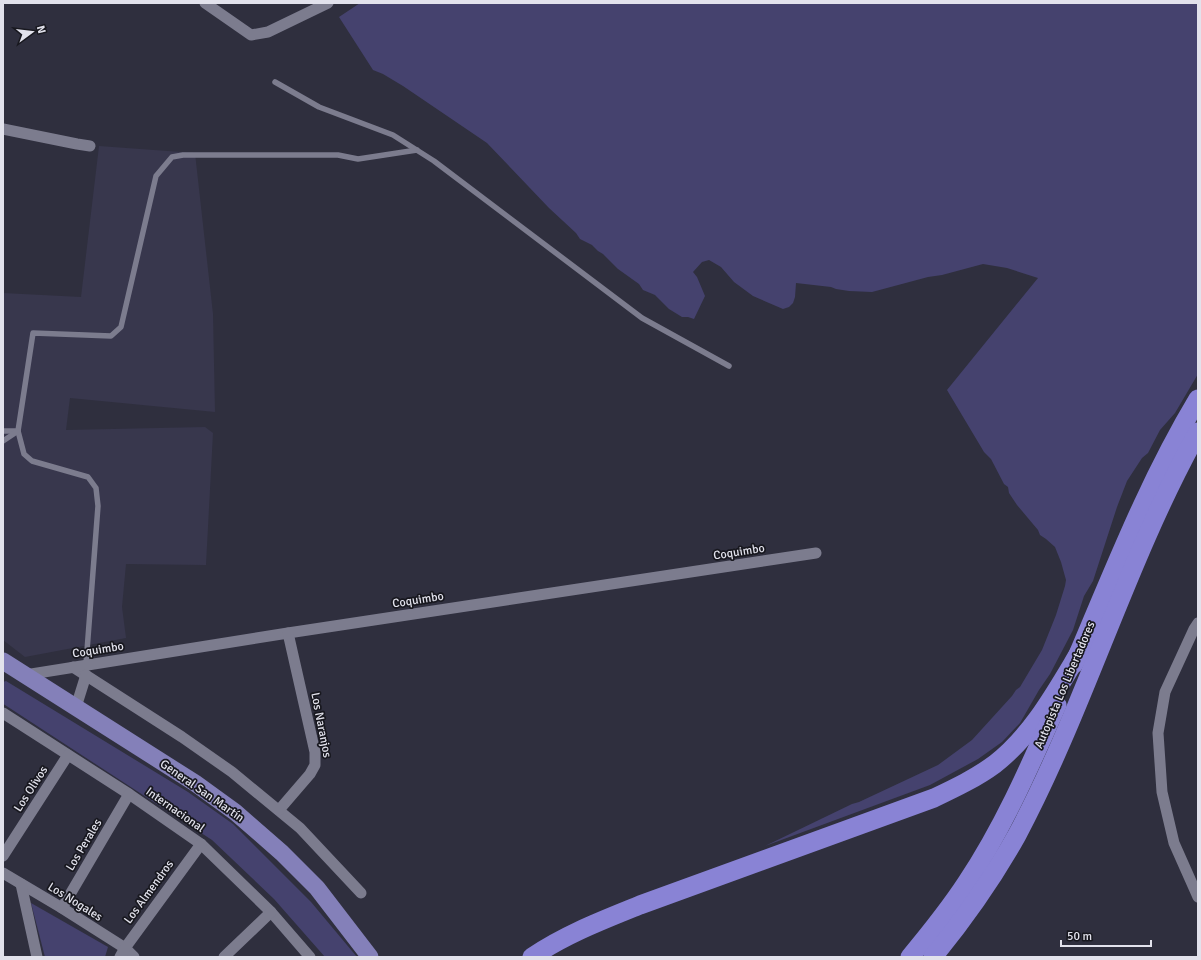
<svg xmlns="http://www.w3.org/2000/svg" width="1201" height="960" viewBox="0 0 1201 960" font-family="Signika,sans-serif">
  <style>
    .built { fill: #38374d }
    .green { fill: #45426e }
    .lines { fill: none; stroke-linecap: round; stroke-linejoin: round }
    .lane { stroke: #7c7c8e; stroke-width: 5.5 }
    .street { stroke: #7c7c8e; stroke-width: 11 }
    .primary { stroke: #8480b9; stroke-width: 17 }
    .highway { stroke: #8983d5; stroke-width: 19 }
    .labels { text-anchor: middle; dominant-baseline: central; stroke-width: 3.5; stroke-linejoin: round; paint-order: stroke }
    .street-label { font-size: 12px; fill: #e2e2ec; stroke: #18181f }
  </style>
  <rect width="100%" height="100%" fill="#2f2f3e"/>
  <polygon class="built" points="99,146 195,153 213,314 215,412 70,398 66,430 205,427 213,433 206,565 126,564 122,607 126,638 25,657 3,640 3,293 81,297"/>
  <g class="green">
    <polygon points="360,3 1198,3 1198,374 1175,413 1160,430 1148,453 1142,458 1127,481 1117,507 1093,581 1084,596 1073,630 1050,674 1039,690 1020,723 1002,742 978,759 930,785 765,846 852,804 859,802 938,765 972,740 1012,696 1016,690 1020,687 1042,650 1056,615 1065,586 1066,580 1061,562 1055,547 1046,539 1040,535 1038,530 1017,505 1009,493 1008,487 1004,484 991,459 984,452 947,390 1038,278 1007,268 983,264 942,275 928,277 872,292 849,291 836,289 831,287 796,283 795,297 793,303 789,307 783,309 753,296 734,282 721,267 709,260 702,262 693,272 697,277 705,296 694,319 688,317 682,317 669,309 655,295 643,290 639,284 618,269 603,254 598,251 592,245 580,239 576,233 549,208 487,143 403,86 383,74 373,70 339,17"/>
    <polygon points="6,681 188,792 233,824 311,902 357,957 325,957 274,899 212,840 5,705 3,704 3,682"/>
    <polygon points="31,903 108,947 105,957 45,957"/>
  </g>
  <g class="lines">
    <g class="lane">
      <polyline points="275,82 319,107 393,135 434,161 642,318 729,366"/>
      <polyline points="3,431 18,431 24,454 32,461 88,477 96,488 98,506 86,664"/>
      <polyline points="3,441 18,431 33,333 111,336 121,327 156,176 172,157 183,155 338,155 358,159 417,150"/>
    </g>
    <g class="street">
      <polyline points="205,3 251,35 268,32 328,3"/>
      <polyline points="3,129 77,144 90,146"/>
      <polyline points="1198,623 1194,629 1165,692 1158,733 1162,792 1174,843 1198,897"/>
      <polyline points="73,667 182,737 232,772 300,828 361,893"/>
      <polyline points="25,675 288,633 816,553"/>
      <polyline points="76,707 86,675"/>
      <polyline points="3,713 129,794 201,844 271,912 310,957"/>
      <polyline points="279,810 310,774 315,765 315,752 288,633"/>
      <polyline points="3,856 68,755"/>
      <polyline points="3,873 62,908 125,948 134,957"/>
      <polyline points="21,884 37,957"/>
      <polyline points="62,908 129,794"/>
      <polyline points="120,957 125,948 201,844"/>
      <polyline points="224,957 271,912"/>
    </g>
    <polyline class="primary" points="3,661 195,783 235,812 282,853 317,888 370,957"/>
    <g class="highway">
      <path d="M1074 664C1113 573 1147 484 1198 399"/>
      <path d="M532 957C566 934 603 920 640 905L934 798C955 788 976 778 995 764 1032 735 1055 693 1079 653"/>
      <path d="M910 957C930 933 950 908 967 882 1004 826 1030 766 1057 705"/>
      <path d="M933 957C964 919 993 878 1017 835 1086 705 1126 561 1198 432"/>
    </g>
  </g>
  <g class="labels">
    <g class="street-label">
      <text transform="translate(739 552) rotate(-9)">Coquimbo</text>
      <text transform="translate(418 600) rotate(-9)">Coquimbo</text>
      <text transform="translate(98 650) rotate(-9)">Coquimbo</text>
      <text transform="translate(1065 685) rotate(-67)">Autopista Los Libertadores</text>
      <text transform="translate(321 725) rotate(79)">Los Naranjos</text>
      <text transform="translate(31 789) rotate(-57)">Los Olivos</text>
      <text transform="translate(202 791) rotate(35)">General San Martín</text>
      <text transform="translate(175 810) rotate(35)">Internacional</text>
      <text transform="translate(84 845) rotate(-59)">Los Perales</text>
      <text transform="translate(149 892) rotate(-54)">Los Almendros</text>
      <text transform="translate(75 902) rotate(32)">Los Nogales</text>
    </g>
  </g>
  <rect width="1201" height="960" fill="none" stroke="#e2e2ec" stroke-width="8"/>
  <g transform="translate(32 32) rotate(75)" stroke="#18181f" stroke-width="3" paint-order="stroke">
  <path d="M0-3L7 15L0 10L-7 15Z" fill="#e2e2ec"/>
  <text y="-6" font-size="11" font-weight="bold" text-anchor="middle" fill="#e2e2ec">N</text>
  </g>
  <path d="M1061 940v6h90v-6" fill="none" stroke="#e2e2ec" stroke-width="2"/>
  <text x="1067" y="940" font-size="12" fill="#e2e2ec" stroke="#18181f" stroke-width="3" paint-order="stroke">50 m</text>
</svg>
